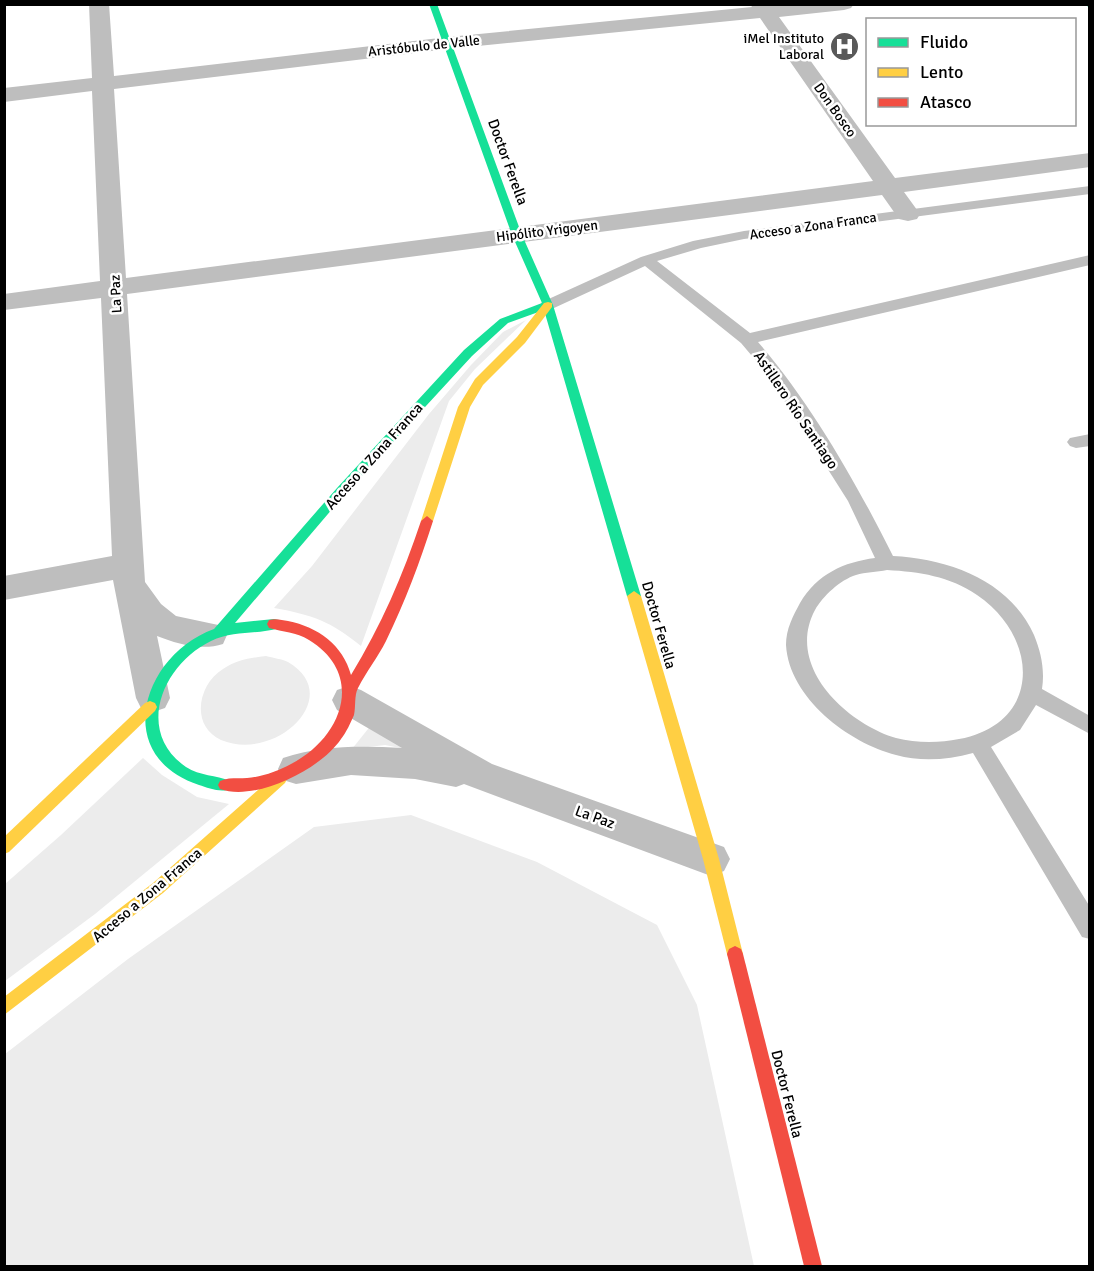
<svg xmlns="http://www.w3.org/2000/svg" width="1094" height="1271" viewBox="0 0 1094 1271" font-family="Signika,sans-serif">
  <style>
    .green { fill: #ececec }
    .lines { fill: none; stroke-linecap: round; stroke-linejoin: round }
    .lane { fill: #bebebe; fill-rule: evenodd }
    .street { fill: #bebebe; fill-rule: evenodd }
    .fast { fill: #16e098; fill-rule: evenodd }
    .slow { fill: #ffcf43; fill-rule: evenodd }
    .jam { fill: #f24e42; fill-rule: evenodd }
    .labels { text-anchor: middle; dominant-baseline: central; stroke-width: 5; stroke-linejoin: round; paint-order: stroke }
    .far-poi-label { font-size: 14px; fill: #000; stroke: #fff; text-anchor: end }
    .far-street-label { font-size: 14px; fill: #000; stroke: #fff }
    .street-label { font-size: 15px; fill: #000; stroke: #fff }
  </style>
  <rect width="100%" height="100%" fill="#fff"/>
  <g class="green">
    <path d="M526 320 475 369 449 401 361 646C330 621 313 615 274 608L312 566 429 414 471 365 503 332Z"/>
    <path d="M266 656C273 658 282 659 288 662 346 696 276 763 221 740 190 726 198 684 223 669 237 660 250 658 266 656Z"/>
    <polygon points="372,724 426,753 385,745 352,749"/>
    <polygon points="143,758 162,775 197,797 229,804 95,914 5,981 5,884 61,835"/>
    <polygon points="411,815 537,862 657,925 697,1005 754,1266 5,1266 5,1054 128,959 314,827"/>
  </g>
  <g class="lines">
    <g class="lane">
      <path d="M1090 186V194L744 239 701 248 657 261 750 333 1090 255V265L758 342C811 403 857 484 893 556 949 559 1009 580 1034 635 1041 652 1045 670 1042 689L1090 716V734L1036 705 1020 730 991 747 1090 907V939L1082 937 973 753C947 760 921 762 896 755 849 743 789 698 786 645 786 629 793 616 800 603 817 574 844 562 875 558L848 501 768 375 741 343 645 266 554 308 548 310 540 305 542 302 641 257 693 241 744 231ZM887 570C920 572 949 576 977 595 1039 637 1043 723 959 739 939 743 916 743 896 738 846 723 785 666 815 610 823 596 840 580 856 575 865 572 877 572 887 570Z"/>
      <polygon points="1090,434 1090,446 1076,448 1070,446 1067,442 1070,438"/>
    </g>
    <g class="street">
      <path d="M89 4H109L114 76 448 37 752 7 750 4H854L851 8 844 10 779 17 895 178 1090 153V167L904 192 920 214 917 219 908 221 899 219 882 195 127 294 145 582 161 604 176 616 223 626 227 635 223 644C202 651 177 644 157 636L170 698 165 708 153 712 141 708 136 698 113 580 4 600V576L112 556 101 298 4 310V294L100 281 92 91 4 102V88L92 78ZM760 18 873 181 126 278 114 89 448 49Z"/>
      <path d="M349 686 361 690 492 764 724 847 730 859 724 871 711 876 464 784 456 787 415 779 351 775 296 784 283 780 278 769 283 758C322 745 362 746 402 748L337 710 332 700 337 690Z"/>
    </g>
    <g class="fast">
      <path d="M429 4H437L522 235 553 305 641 596 634 601 627 596 544 310 508 323 472 356 345 494 235 623 274 619 279 620 281 624 279 628C257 635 234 630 211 641 163 664 134 731 186 767 200 776 216 775 230 781L232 785 230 789C221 793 208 788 199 785 111 756 142 655 214 629L337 488 464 350 500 319 542 303 512 235Z"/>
      <polygon points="1084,4 1090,4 1090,8"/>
    </g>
    <g class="slow">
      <polygon points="548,302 552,303 552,307 525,343 483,385 470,407 433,521 427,526 423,524 421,521 458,407 475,379 517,337 544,303"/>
      <polygon points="634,591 641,596 719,859 743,954 741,959 735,962 729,959 727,954 703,859 627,596"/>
      <polygon points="150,701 155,703 157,707 155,711 9,852 4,854 4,837 145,703"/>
      <polygon points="280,773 285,775 287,779 285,783 163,893 4,1015 4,997 153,883 275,775"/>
    </g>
    <g class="jam">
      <path d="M427 516 433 521C420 562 405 602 386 641 378 657 366 672 358 688 354 696 356 706 354 715 351 722 346 733 341 739 321 769 256 802 220 789L218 785 220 781C229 777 238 779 247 778 262 777 278 771 291 764 342 738 366 675 309 640 296 632 283 632 269 628L267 624 269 620C276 618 282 620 288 621 318 627 343 645 351 675 381 626 403 575 421 521Z"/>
      <polygon points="735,946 741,949 743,954 822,1266 804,1266 727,954 729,949"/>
    </g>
  </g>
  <defs>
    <symbol id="hospital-disc" viewBox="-11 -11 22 22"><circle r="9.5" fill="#595959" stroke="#fff"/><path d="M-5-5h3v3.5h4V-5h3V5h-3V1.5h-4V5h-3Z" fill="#fff"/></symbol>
  </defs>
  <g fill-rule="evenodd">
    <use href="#hospital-disc" x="828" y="30" width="33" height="33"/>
  </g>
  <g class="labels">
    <g class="far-poi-label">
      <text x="824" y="38">iMel Instituto<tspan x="824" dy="16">Laboral</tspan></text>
    </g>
    <g class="far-street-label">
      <text transform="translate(424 46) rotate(-6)">Aristóbulo de Valle</text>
      <text transform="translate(835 110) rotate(55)">Don Bosco</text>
      <text transform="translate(813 226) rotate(-8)">Acceso a Zona Franca</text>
      <text transform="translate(547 231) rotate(-7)">Hipólito Yrigoyen</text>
      <text transform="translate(116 294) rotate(-93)">La Paz</text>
    </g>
    <g class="street-label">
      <text transform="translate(508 162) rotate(70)">Doctor Ferella</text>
      <text transform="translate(796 410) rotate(56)">Astillero Río Santiago</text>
      <text transform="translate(374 456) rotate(-48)">Acceso a Zona Franca</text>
      <text transform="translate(659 625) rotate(74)">Doctor Ferella</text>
      <text transform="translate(595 817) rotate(20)">La Paz</text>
      <text transform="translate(147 895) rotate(-40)">Acceso a Zona Franca</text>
      <text transform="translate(787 1094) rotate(76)">Doctor Ferella</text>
    </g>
  </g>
  <rect width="1094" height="1271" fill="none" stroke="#000000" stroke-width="12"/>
  <rect x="866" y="18" width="210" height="108" fill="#ffffff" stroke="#999999" stroke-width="1.5"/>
  <rect x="878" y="38" width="30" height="9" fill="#16e098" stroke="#999999" stroke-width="1.5"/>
  <text x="920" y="48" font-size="18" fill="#000000">Fluido</text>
  <rect x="878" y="68" width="30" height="9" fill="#ffcf43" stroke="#999999" stroke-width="1.5"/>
  <text x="920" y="78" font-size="18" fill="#000000">Lento</text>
  <rect x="878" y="98" width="30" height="9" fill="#f24e42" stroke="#999999" stroke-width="1.5"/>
  <text x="920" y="108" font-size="18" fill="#000000">Atasco</text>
</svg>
